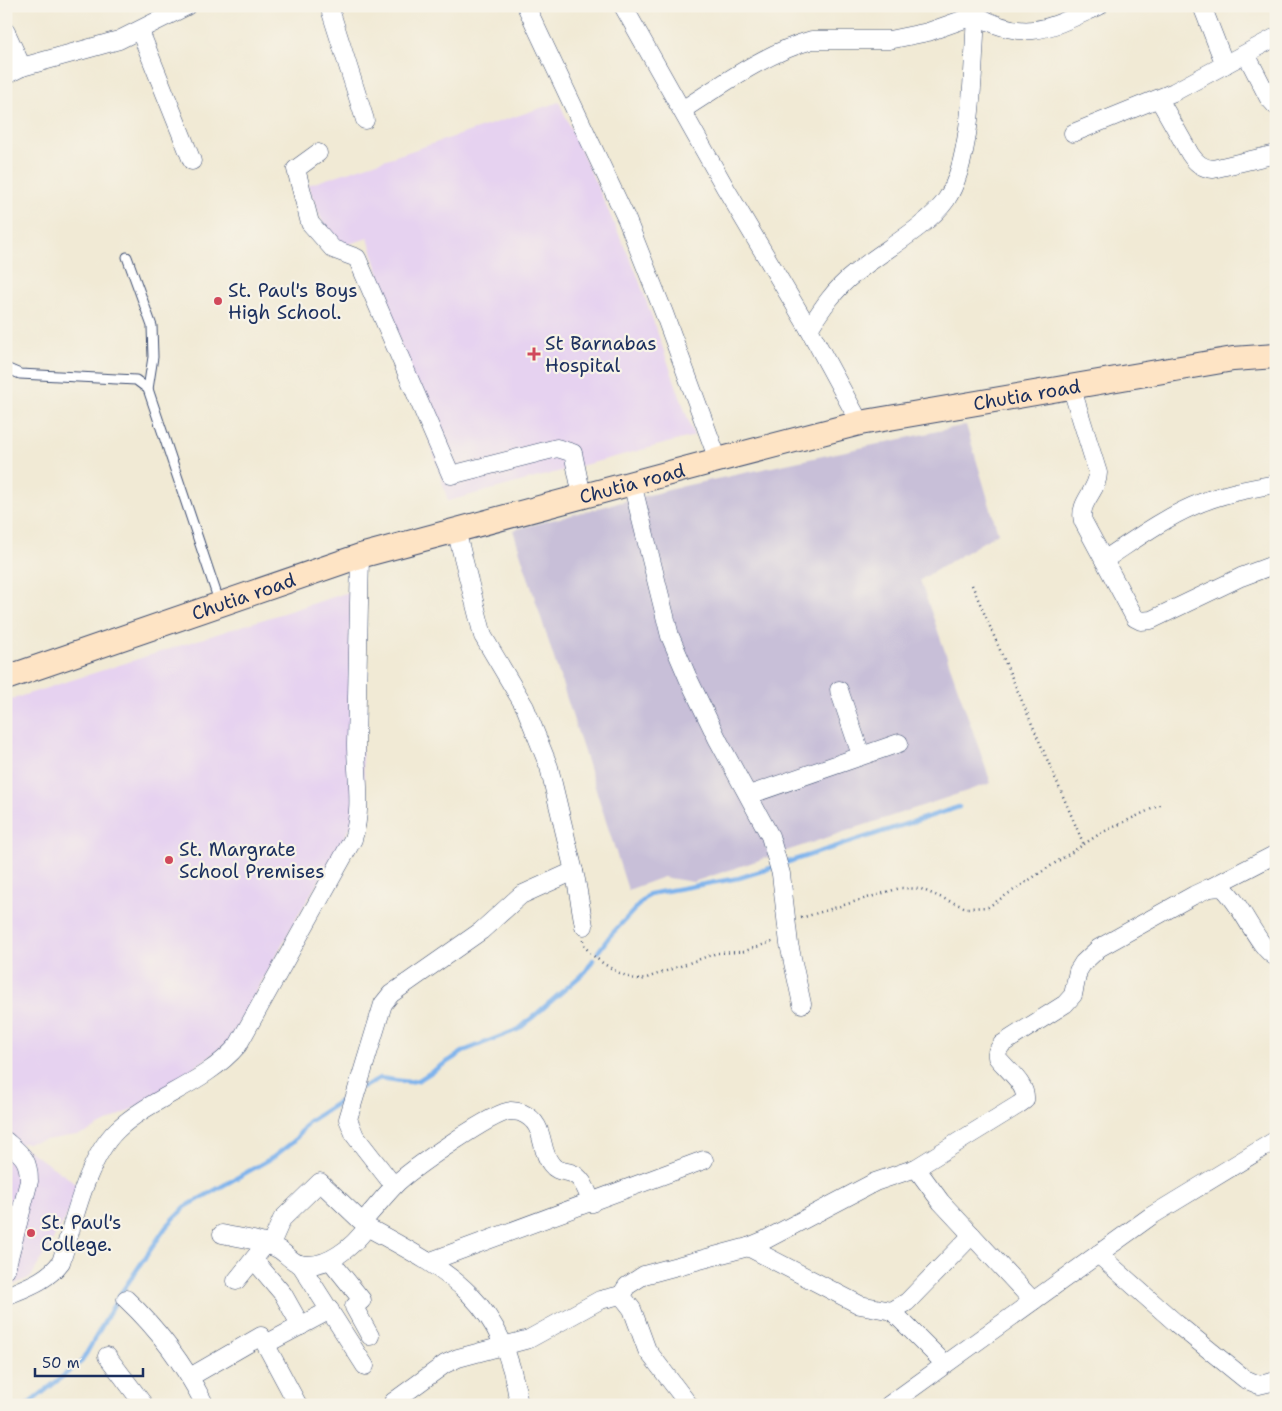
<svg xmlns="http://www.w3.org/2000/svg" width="1282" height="1411" viewBox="0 0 1282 1411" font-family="'Shantell Sans',sans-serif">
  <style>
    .built { fill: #e6d2f0 }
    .industrial { fill: #c8bfd8 }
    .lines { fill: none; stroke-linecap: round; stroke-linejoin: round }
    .stream { stroke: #7eb3ec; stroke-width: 4.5 }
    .lane-casing { stroke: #3b4b70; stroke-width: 11 }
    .street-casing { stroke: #3b4b70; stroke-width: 19 }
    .secondary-casing { stroke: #3b4b70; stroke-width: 26 }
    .path { stroke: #3b4b70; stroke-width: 2.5; stroke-dasharray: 1 4; stroke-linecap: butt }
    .lane { stroke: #fff; stroke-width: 9 }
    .street { stroke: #fff; stroke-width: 18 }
    .secondary { stroke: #fee4c5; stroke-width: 24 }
    .poi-dot { fill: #d1495b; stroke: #f7f3e8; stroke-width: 2 }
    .labels { text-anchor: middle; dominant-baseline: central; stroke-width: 4.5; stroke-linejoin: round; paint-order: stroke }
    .poi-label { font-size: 19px; fill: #1b2f5e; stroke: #f7f3e8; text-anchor: start }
    .street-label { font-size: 19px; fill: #1b2f5e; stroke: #f7f3e8 }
  </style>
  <rect width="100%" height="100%" fill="#f7f3e8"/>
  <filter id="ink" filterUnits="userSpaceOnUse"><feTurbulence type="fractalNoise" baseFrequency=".02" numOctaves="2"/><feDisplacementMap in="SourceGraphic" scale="10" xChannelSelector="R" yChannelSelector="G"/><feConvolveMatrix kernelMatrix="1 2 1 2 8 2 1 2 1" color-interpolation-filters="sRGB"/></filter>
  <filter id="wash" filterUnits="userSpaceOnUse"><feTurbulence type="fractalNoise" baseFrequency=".0096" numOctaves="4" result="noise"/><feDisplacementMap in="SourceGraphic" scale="20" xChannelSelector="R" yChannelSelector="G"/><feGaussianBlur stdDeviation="1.12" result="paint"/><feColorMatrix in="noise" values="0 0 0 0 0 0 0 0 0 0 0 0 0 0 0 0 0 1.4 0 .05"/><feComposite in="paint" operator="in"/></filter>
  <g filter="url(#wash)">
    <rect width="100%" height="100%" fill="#f1ead5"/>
    <g class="built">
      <polygon points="559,102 636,272 694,436 448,501 368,238 333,249 308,185"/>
      <polygon points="349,592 366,801 296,919 228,1043 148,1101 83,1134 19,1144 83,1188 31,1277 6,1288 6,701"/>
    </g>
    <polygon class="industrial" points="966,425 998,533 920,580 991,783 693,882 663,877 628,890 513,530 684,486"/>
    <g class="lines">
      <g class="stream">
        <polyline points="785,863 959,807"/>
        <polyline points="598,952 609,937 649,894 739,878 774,867"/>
        <polyline points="363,1087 380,1078 409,1082 419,1080 466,1050 519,1029 586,971 593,960"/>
        <polyline points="27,1405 82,1361 119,1296 166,1227 185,1207 272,1158 294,1141 308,1122 350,1095"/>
      </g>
    </g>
  </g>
  <g filter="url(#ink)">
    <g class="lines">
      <defs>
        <g id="lane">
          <polyline points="127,257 152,326 153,357 148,389"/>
          <polyline points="6,368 20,374 136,380 148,389 220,604"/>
        </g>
        <g id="street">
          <polyline points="329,6 365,120"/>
          <polyline points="526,6 627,220 664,313 718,460"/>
          <polyline points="623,6 726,189 809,329 860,423"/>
          <polyline points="1202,6 1225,65"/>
          <polyline points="140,31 192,161"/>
          <polyline points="6,32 22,67"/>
          <polyline points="1246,54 1268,97 1276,106"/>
          <polyline points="6,75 22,67 119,40 187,6"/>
          <path d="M1159 99 1190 154C1196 163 1202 168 1213 169L1276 154"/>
          <path d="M682 110C723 84 765 53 812 40H889L928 32 976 15C1027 44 1051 27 1099 6"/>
          <polyline points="1073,133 1174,92 1276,37"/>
          <polyline points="318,153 296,169 310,223 333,249 357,258 451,475 557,448 573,453 582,496"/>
          <path d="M809 329C822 308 835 289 854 274 880 252 927 227 946 200 973 161 973 64 976 15L974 6"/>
          <path d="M1071 386 1098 473C1098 491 1078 502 1083 521L1135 618 1141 621 1151 620 1241 577 1276 564"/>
          <polyline points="632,483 670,636 688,678 718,740 770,836 781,874 789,944 802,1004"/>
          <polyline points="456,530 483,636 525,707 549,767 576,880 584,926"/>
          <path d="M1104 560C1133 541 1161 520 1193 506 1220 494 1248 489 1276 484"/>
          <polyline points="839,690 861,755"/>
          <polyline points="749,795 899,743"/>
          <polyline points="1210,888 1276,854"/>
          <path d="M6 1141C22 1155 29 1159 29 1181L6 1269"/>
          <polyline points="916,1168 941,1202 1033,1301"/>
          <polyline points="394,1186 355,1136 348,1119 383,1004 391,994 481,931 521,895 574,871"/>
          <path d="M365 1219C376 1207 386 1194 398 1182 414 1168 492 1112 511 1111 513 1111 520 1112 522 1113 547 1124 538 1148 551 1164 557 1172 562 1170 571 1173 583 1177 587 1192 592 1203"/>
          <path d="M367 1227C452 1273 504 1300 519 1405"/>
          <path d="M222 1234C240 1238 263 1240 278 1249 286 1253 291 1262 300 1264 326 1270 354 1246 367 1227L365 1219"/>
          <polyline points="270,1246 282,1219 320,1182 360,1220 365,1219"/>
          <polyline points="748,1247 860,1305 892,1311 907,1302 972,1235"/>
          <polyline points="1098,1254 1177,1324 1245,1379 1259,1385 1276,1381"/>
          <polyline points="254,1260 283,1294 301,1326"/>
          <polyline points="330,1260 362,1300 354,1307 370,1336"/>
          <polyline points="431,1261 704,1160"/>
          <polyline points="300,1264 365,1366"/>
          <polyline points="236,1281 261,1250"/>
          <path d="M621 1295 627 1286 644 1275 748 1247 765 1240 875 1182 916 1168 1018 1105 1025 1100C1027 1084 1006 1069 997 1057V1052L1002 1044 1065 1004 1073 995 1078 971 1083 963 1099 948 1194 895 1209 888 1222 887C1242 904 1258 948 1276 957"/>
          <path d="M6 1296C27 1287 47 1281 61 1262 74 1222 86 1160 117 1130 153 1096 205 1084 238 1045L353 839C363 807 356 776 356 744 357 681 359 619 360 556"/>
          <path d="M126 1299C159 1330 184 1364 205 1405"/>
          <polyline points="892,1311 945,1364"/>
          <polyline points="266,1344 330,1310"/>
          <polyline points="107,1356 144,1405"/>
          <polyline points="190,1377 261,1336 298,1405"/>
          <polyline points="393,1402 445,1364 458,1358 529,1339 600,1300 621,1295 632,1309 647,1350 689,1405"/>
          <polyline points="889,1405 1151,1216 1276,1140"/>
        </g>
        <g id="secondary">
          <path id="s1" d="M6 678 360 556 718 460 860 423 1233 359 1276 356"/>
        </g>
      </defs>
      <use href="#lane" class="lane-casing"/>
      <use href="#street" class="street-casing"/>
      <use href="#secondary" class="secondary-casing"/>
      <g class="path">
        <polyline points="972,585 1084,845"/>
        <polyline points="801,918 900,888 921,889 966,908 988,907 1101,833 1160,805"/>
        <path d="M583 940C583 955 627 980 641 980L717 953 742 952 774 941"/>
      </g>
      <use href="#lane" class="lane"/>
      <use href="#street" class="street"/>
      <use href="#secondary" class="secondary"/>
    </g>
  </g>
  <g class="poi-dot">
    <circle cx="218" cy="301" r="5"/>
    <path d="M531.5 346.5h5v5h5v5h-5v5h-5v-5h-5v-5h5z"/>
    <circle cx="169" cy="860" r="5"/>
    <circle cx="31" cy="1233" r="5"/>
  </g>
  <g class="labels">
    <g class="poi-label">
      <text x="228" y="290">St. Paul's Boys<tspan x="228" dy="22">High School.</tspan></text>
      <text x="545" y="343">St Barnabas<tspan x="545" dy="22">Hospital</tspan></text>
      <text x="179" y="849">St. Margrate<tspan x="179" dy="22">School Premises</tspan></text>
      <text x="41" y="1222">St. Paul's<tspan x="41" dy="22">College.</tspan></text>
    </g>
    <g class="street-label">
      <text stroke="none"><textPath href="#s1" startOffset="1061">Chutia road</textPath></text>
      <text stroke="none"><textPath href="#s1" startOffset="656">Chutia road</textPath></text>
      <text stroke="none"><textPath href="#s1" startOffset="251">Chutia road</textPath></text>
    </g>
  </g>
  <rect width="1282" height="1411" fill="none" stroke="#f7f3e8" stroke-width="25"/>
  <path d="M35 1368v8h108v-8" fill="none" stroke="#1b2f5e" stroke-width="2.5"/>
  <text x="42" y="1368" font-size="15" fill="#1b2f5e" stroke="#f7f3e8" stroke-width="4" paint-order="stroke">50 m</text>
</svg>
